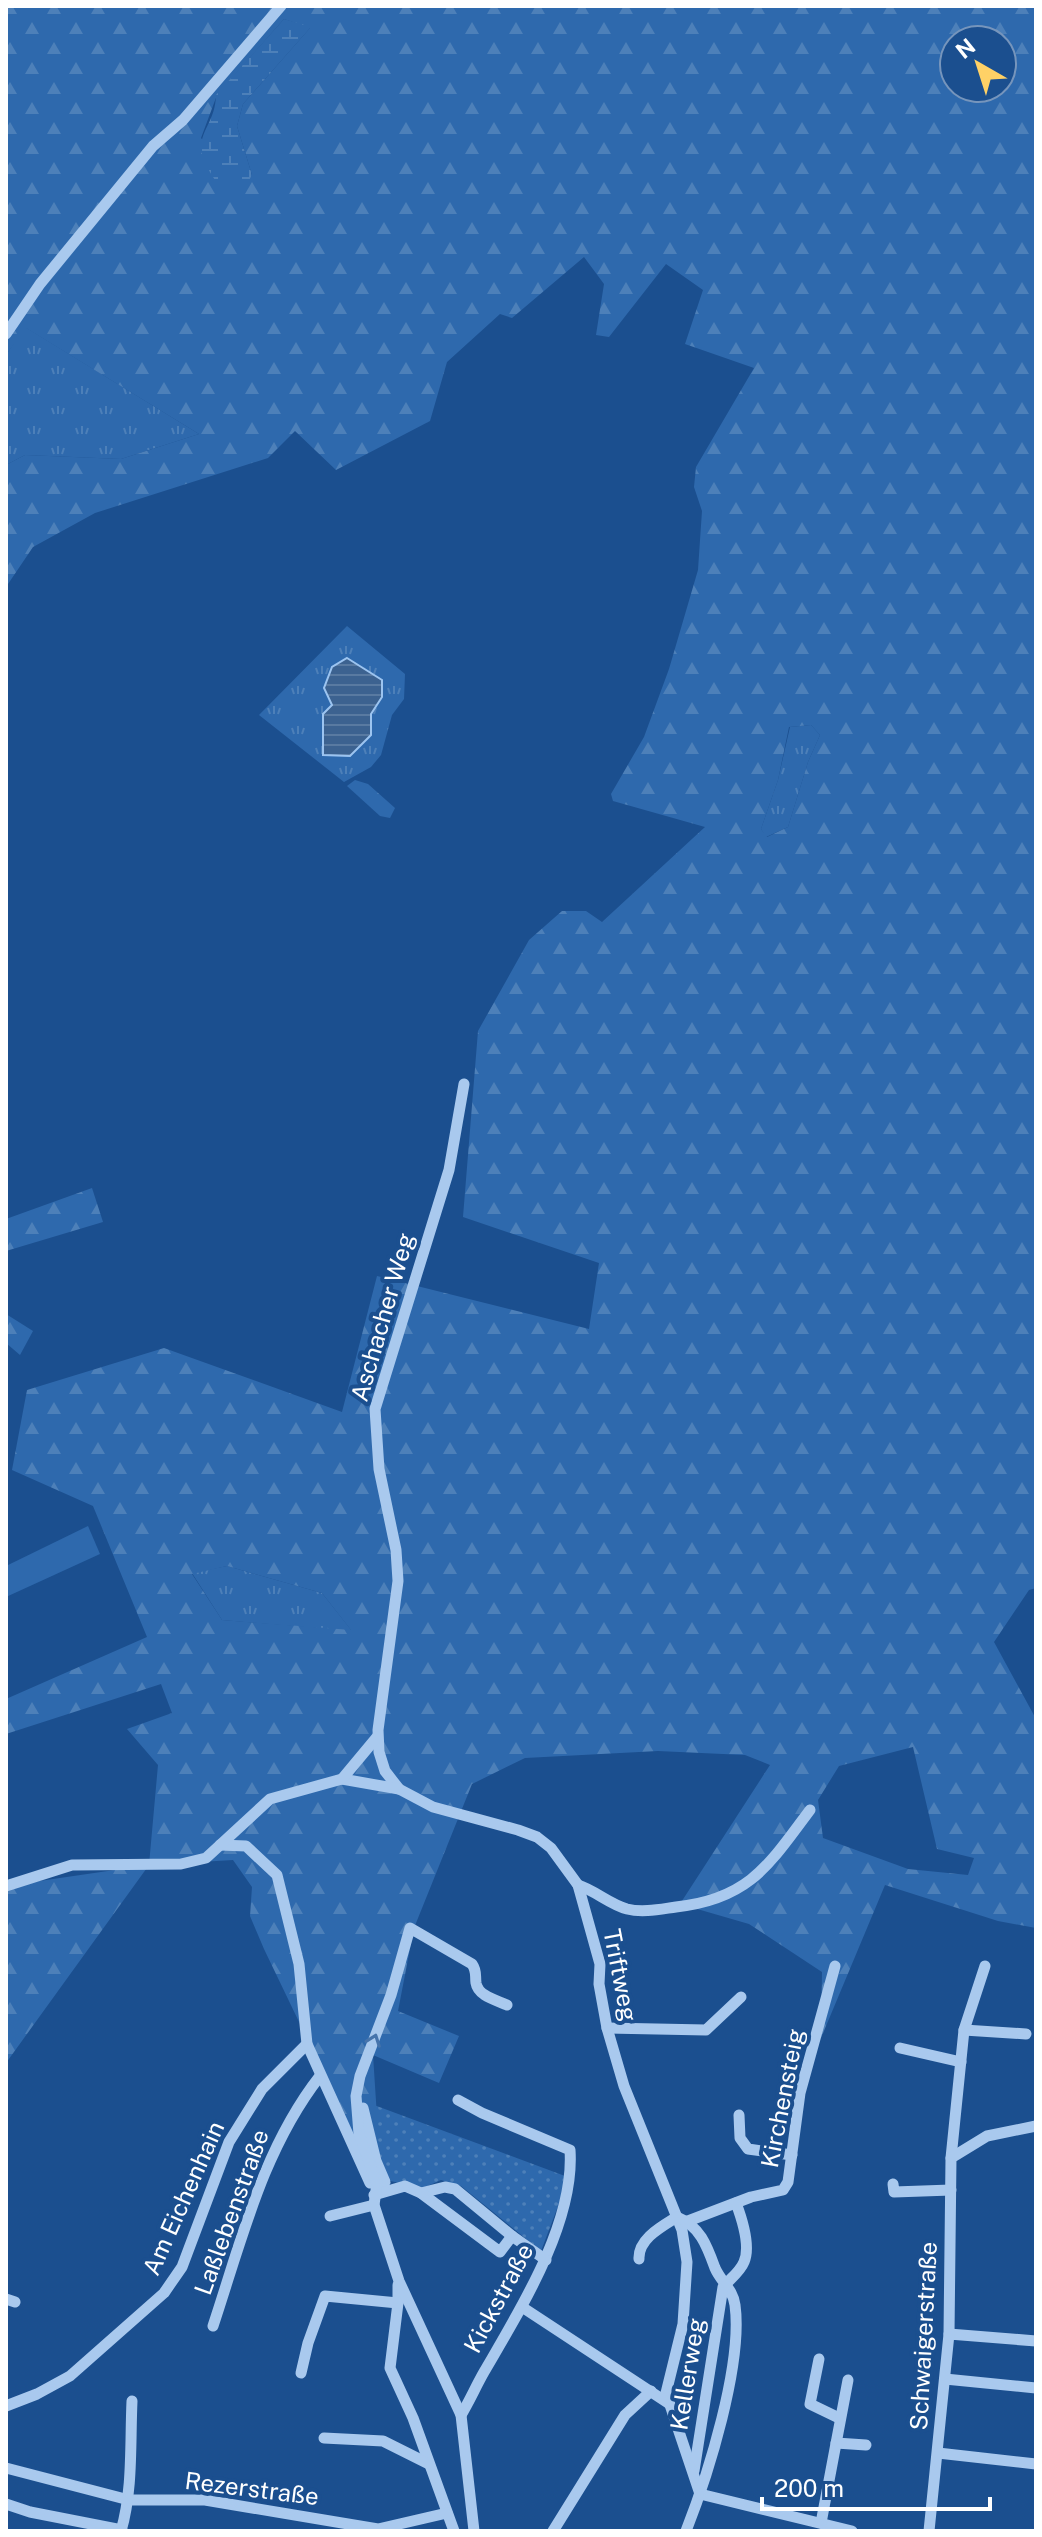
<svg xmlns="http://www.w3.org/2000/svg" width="1042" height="2537" viewBox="0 0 1042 2537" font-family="'Public Sans',sans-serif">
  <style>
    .grass { fill: url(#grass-tufts) }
    .forest { fill: url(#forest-firs); fill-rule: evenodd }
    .wetland { fill: url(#wetland-marsh) }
    .garden { fill: url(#garden-dots) }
    .pitch { fill: #2e69ad }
    .water { fill: url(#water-rules); stroke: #9cc4f0; stroke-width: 2 }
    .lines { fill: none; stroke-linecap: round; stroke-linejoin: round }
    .minor { stroke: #a9c9ee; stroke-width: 11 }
    .oneway { stroke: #4674ac }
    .labels { text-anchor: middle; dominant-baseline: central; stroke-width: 8; stroke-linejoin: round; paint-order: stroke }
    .street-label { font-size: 24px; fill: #fff; stroke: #1b4f8f }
  </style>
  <defs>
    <pattern id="grass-tufts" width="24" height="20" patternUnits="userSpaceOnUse" patternTransform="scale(2)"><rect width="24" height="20" fill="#2e69ad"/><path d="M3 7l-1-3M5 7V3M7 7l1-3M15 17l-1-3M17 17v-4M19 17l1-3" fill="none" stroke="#4d80b9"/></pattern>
    <pattern id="forest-firs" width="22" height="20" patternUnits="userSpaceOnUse" patternTransform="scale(2)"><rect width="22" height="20" fill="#2e69ad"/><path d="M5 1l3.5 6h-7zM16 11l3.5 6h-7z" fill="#4d80b9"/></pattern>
    <pattern id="wetland-marsh" width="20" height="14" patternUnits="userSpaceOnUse" patternTransform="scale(2)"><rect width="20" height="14" fill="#2e69ad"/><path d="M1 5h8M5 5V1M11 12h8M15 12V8" fill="none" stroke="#4d80b9"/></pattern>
    <pattern id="garden-dots" width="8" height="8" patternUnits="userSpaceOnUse" patternTransform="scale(2)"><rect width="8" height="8" fill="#2e69ad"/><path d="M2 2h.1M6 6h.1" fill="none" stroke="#4d80b9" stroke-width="1.8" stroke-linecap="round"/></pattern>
    <pattern id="water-rules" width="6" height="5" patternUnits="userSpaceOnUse" patternTransform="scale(2)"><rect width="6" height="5" fill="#3c6290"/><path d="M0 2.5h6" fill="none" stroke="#597aa1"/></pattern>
  </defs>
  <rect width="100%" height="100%" fill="#1b4f8f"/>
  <g class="grass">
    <polygon points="25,327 199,434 121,459 25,455 6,465 6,355"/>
    <polygon points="347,626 405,674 404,699 392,715 381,755 371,767 344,782 259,715"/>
    <polygon points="811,725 820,735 808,762 788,827 766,837 761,829 778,780 790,727"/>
    <polygon points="227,1566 322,1593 352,1631 222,1620 192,1573"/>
  </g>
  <g class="forest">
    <path d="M6 6H1036V1588L1029 1590 994 1642 1036 1719V1928L998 1921 885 1885 821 2038 822 1972 749 1924 680 1904 770 1765 745 1755 658 1751 525 1758 472 1784 414 1928 398 2011 459 2036 439 2083 373 2055 381 2179 374 2178 264 1949 250 1916 252 1887 233 1860 149 1865 6 2063V1888L12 1885 149 1865 158 1765 127 1729 172 1713 161 1684 6 1734V1699L147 1637 93 1506 12 1470 27 1390 164 1348 342 1412 377 1276 589 1329 599 1263 463 1217 478 1031 529 940 562 911H586L602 922 705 827 613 801 611 794 644 737 669 669 698 570 702 511 694 487 696 467 754 368 685 344 703 290 666 264 609 337 596 335 604 284 584 257 512 318 500 314 447 362 430 421 336 470 295 431 268 458 95 513 33 547 6 587V465L25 455 121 459 199 434 26 328 6 355ZM284 19 310 28 243 104 237 126 252 175 234 176 201 138 217 95ZM954 40H1002V88H954ZM811 725 820 735 808 762 788 827 767 837 761 829 778 780 789 727ZM227 1566 322 1593 351 1630 222 1620 192 1574ZM913 1747 937 1849 974 1858 968 1875 908 1869 823 1838 818 1800 839 1766Z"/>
    <polygon points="355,780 368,784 395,808 390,818 380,816 347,786"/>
    <polygon points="92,1188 103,1222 6,1251 6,1219"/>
    <polygon points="6,1314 33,1331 20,1355 6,1343"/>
  </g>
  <path class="wetland" d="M284 19 311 27 243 104 237 126 252 175 248 182 234 176 215 180C184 135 215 133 216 95Z"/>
  <polygon class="garden" points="374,2105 565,2176 560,2201 541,2251 461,2186 441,2180 423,2188 381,2179"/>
  <polygon class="pitch" points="88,1526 100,1554 6,1597 6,1566"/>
  <polygon class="water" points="347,658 382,680 382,697 371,714 371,735 350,756 323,755 323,714 332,705 324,688 332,667"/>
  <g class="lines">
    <g class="minor">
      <polyline points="6,334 40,284 153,146 183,120 281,6"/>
      <polyline points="464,1084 449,1170 375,1409 379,1469 396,1550 398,1581 378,1730 379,1752 385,1771 399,1789 433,1807 518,1830 537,1837 551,1848 578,1885 600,1964 599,1984 607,2028 624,2086 682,2230 687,2262 683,2324 666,2393 700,2494"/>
      <polyline points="342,1779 399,1789"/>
      <polyline points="220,1845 246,1846 277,1875 299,1964 307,2044 370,2183"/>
      <path d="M578 1885C596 1891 609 1904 627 1909 643 1913 661 1909 676 1907 749 1899 769 1865 810 1810"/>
      <polyline points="6,1886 72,1865 181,1864 206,1858 270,1799 342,1779 377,1737"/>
      <polyline points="607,2028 706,2030 741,1997"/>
      <polyline points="964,2030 1026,2034"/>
      <polyline points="900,2048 961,2062"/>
      <path d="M458 2100 482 2113 570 2150C575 2223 520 2310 484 2372 476 2386 469 2402 461 2415"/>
      <polyline points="363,2108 376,2161 385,2182 377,2192"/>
      <polyline points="739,2115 740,2138 748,2149 792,2155"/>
      <polyline points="951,2158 964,2030 985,1966"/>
      <polyline points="893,2184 894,2192 951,2190"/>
      <polyline points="421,2193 445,2187 455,2189 512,2236 546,2260"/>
      <polyline points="374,2195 405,2186 421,2193 500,2252 512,2236"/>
      <polyline points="330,2216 374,2205"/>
      <polyline points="688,2221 751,2197 783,2190 788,2182 800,2093 835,1966"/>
      <path d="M639 2259C638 2239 661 2227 677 2217 700 2226 707 2246 715 2268 721 2282 733 2289 735 2305 743 2364 708 2475 686 2531"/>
      <polyline points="398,2285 398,2303 390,2368 413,2418 454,2531"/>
      <polyline points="6,2299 15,2302"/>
      <polyline points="522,2307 668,2403"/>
      <path d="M213 2326C242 2239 263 2149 320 2076"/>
      <polyline points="949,2334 1036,2341"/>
      <polyline points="819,2359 810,2404 839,2418"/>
      <polyline points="301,2373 308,2343 325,2296 398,2303"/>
      <polyline points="945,2379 1036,2388"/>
      <polyline points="6,2406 37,2394 70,2376 164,2293 182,2267 229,2142 262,2089 307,2044"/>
      <polyline points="324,2438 383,2441 427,2463"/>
      <polyline points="836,2443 866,2445"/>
      <polyline points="938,2453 1036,2464"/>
      <polyline points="6,2468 129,2500 205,2500 378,2529 447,2513"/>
      <path d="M694 2471 723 2287C730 2279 740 2272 744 2262 751 2246 742 2219 736 2203"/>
      <polyline points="700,2494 852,2531"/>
      <polyline points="6,2504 30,2512 122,2530"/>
      <polyline points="821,2523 848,2380"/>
      <path d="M121 2531C133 2490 130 2444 132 2401"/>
      <path d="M474 2531 461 2415 399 2281 374 2205 377 2183 359 2134 356 2096 360 2076 391 1995 410 1928 472 1964C477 1971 475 1975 476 1983 478 1996 496 2000 507 2005"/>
      <polyline points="553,2531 625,2415 651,2391"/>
      <polyline points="929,2531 949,2334 951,2158 987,2136 1036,2126"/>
    </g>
  </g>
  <defs><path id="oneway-chevron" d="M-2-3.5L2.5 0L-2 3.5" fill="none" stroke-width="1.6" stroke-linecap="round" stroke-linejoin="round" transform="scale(2)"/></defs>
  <use class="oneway" href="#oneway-chevron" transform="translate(374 2040) rotate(-70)"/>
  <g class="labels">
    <g class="street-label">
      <text transform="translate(382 1317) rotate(-74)">Aschacher Weg</text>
      <text transform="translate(621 1975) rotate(79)">Triftweg</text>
      <text transform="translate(782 2098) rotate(-79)">Kirchensteig</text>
      <text transform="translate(183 2198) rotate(-66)">Am Eichenhain</text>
      <text transform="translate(231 2212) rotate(-70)">Laßlebenstraße</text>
      <text transform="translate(498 2298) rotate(-62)">Kickstraße</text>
      <text transform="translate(923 2336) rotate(-87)">Schwaigerstraße</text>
      <text transform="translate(687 2374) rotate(-81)">Kellerweg</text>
      <text transform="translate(252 2488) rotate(7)">Rezerstraße</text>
    </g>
  </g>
  <rect width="1042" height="2537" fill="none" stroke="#ffffff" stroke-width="16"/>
  <g transform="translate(978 64) rotate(321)"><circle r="38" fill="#1b4f8f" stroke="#7695bc" stroke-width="2"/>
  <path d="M0-6L14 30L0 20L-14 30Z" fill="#ffd166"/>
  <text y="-12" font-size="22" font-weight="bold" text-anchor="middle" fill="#ffffff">N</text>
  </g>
  <path d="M762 2497v12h228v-12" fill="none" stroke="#ffffff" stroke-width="4"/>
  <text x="774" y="2497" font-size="24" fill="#ffffff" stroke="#1b4f8f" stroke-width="6" paint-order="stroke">200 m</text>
</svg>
